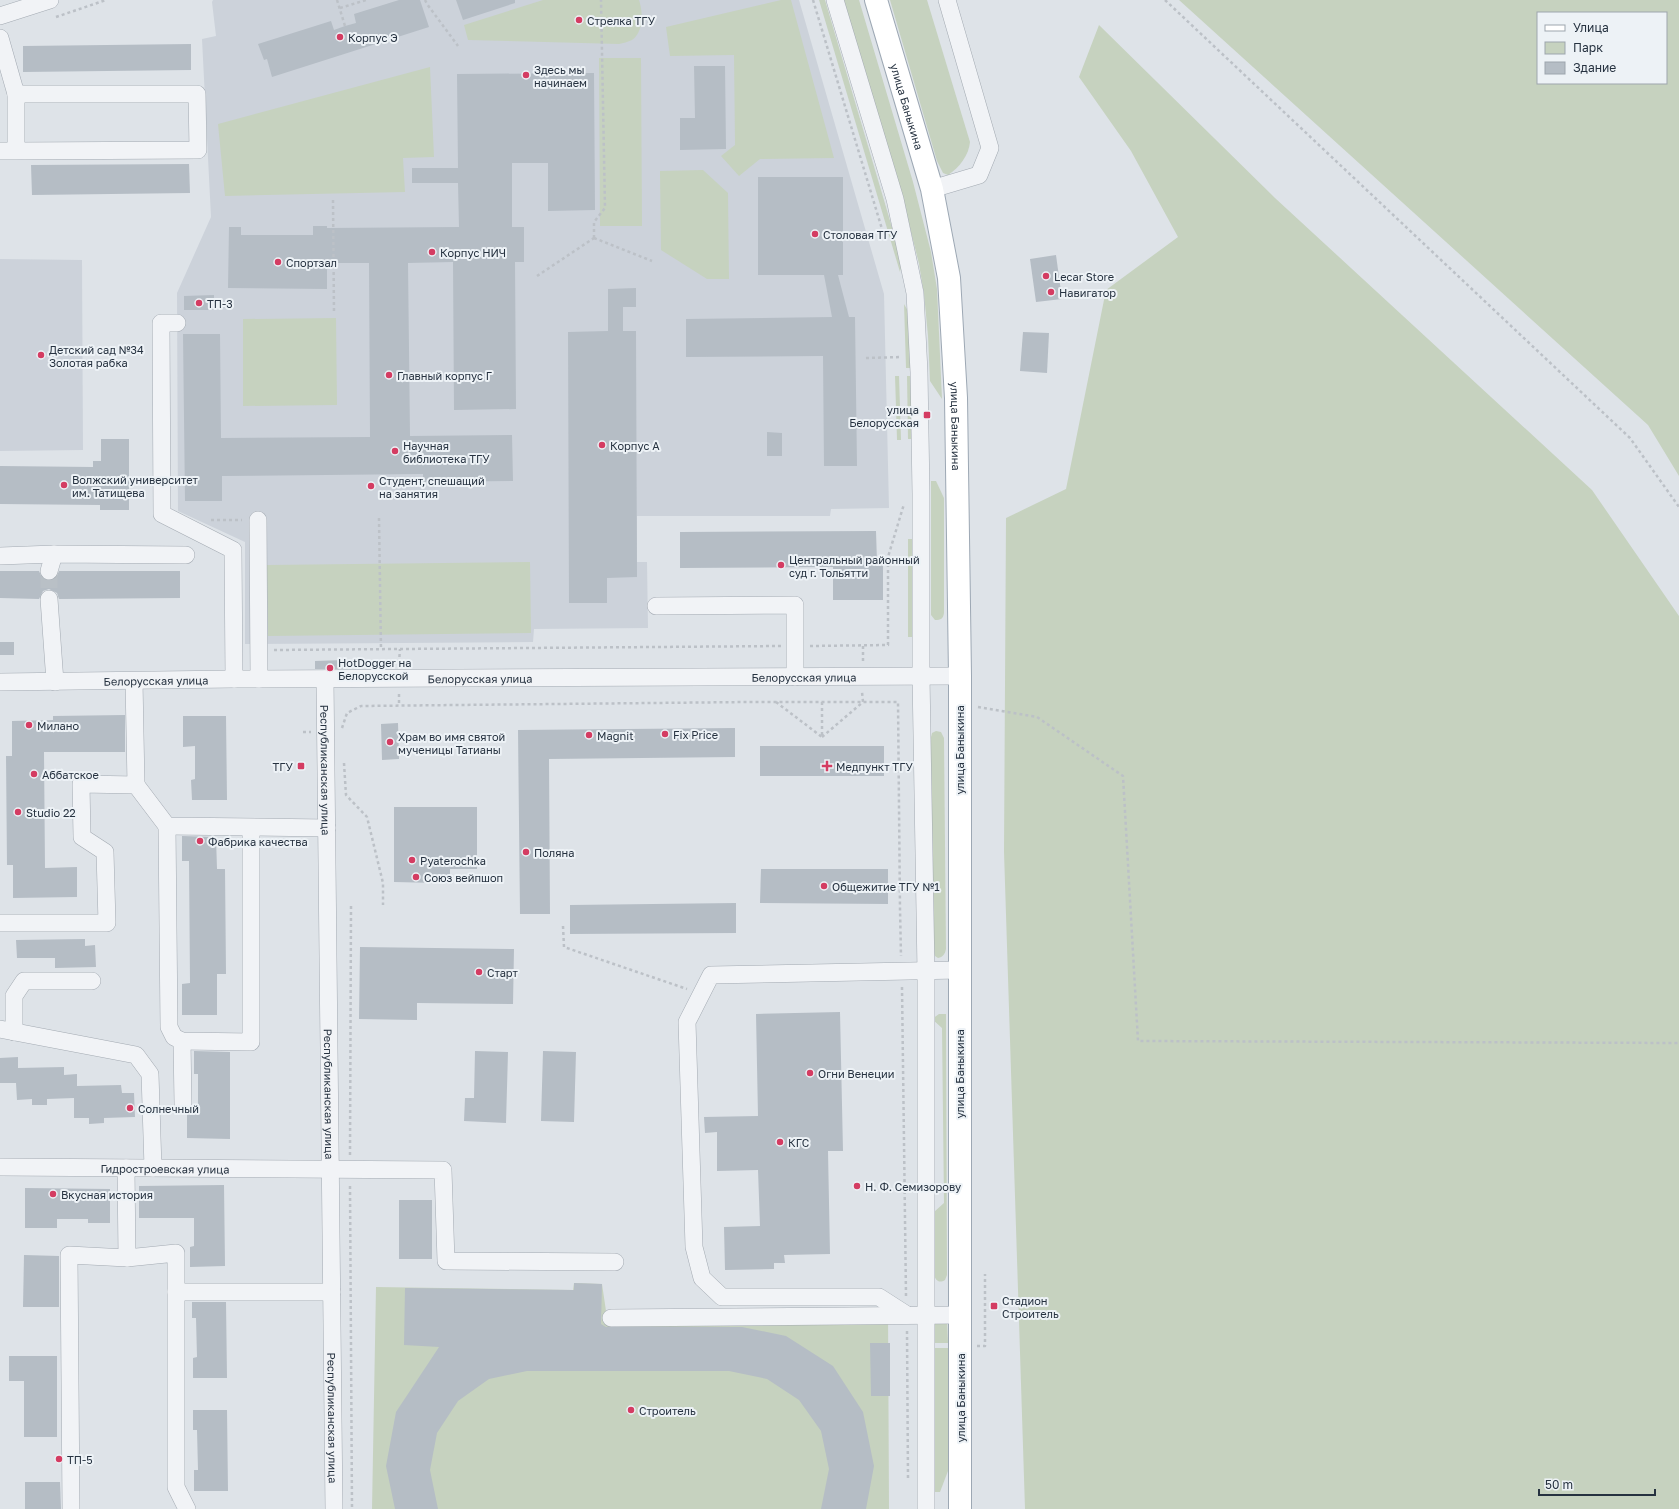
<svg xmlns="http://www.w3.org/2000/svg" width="1679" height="1509" viewBox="0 0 1679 1509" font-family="'Golos Text',sans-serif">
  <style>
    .built { fill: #ccd2da }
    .green { fill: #c6d2bf; fill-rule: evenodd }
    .building { fill: #b5bdc5 }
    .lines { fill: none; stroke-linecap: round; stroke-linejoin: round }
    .minor-tunnel { stroke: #b9c0c6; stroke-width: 17; stroke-dasharray: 17 8; stroke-linecap: butt }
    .minor-casing { stroke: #a3aab2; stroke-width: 18 }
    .major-casing { stroke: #9da8b4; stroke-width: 24 }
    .path { stroke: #bcc1c7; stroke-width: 2.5; stroke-dasharray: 3 3; stroke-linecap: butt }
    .minor { stroke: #f1f3f6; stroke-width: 17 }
    .major { stroke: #fff; stroke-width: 22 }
    .poi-dot { fill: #d43c62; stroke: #edf2f6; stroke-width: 1.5 }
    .labels { text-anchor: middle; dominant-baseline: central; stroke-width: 4; stroke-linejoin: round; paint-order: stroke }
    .poi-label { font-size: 11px; fill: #263240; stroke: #edf2f6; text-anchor: start }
    .street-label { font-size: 11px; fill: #263240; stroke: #edf2f6 }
  </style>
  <rect width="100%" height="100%" fill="#dee3e8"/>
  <g class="built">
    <polygon points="213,0 799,0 884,294 889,508 831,509 830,516 637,516 637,562 647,562 648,628 534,629 533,642 245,644 245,542 178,511 177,293 211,217 202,39 216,36 212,2"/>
    <polygon points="0,259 82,260 83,450 0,451"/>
  </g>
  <g class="green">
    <path d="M543 0H639C643 12 644 31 632 40 628 42 623 43 619 44L468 40 464 25Z"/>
    <polygon points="781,0 791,0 834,158 760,159 739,176 721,156 735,145 734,55 670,56 666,27"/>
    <polygon points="819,0 825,0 901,258 901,267 900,272"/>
    <polygon points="842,0 859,0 913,182 931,252 937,289 942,399 930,381 928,336 924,294 919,264 899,184"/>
    <path d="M890 0H927L970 142C969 155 959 168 948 175L943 173 937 161Z"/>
    <path d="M1179 0H1679V476L1648 425ZM1538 13H1666V83H1538Z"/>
    <polygon points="1099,25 1275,198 1592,490 1679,616 1679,1509 1025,1509 1004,852 1006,518 1066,489 1106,290 1178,237 1131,151 1079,77"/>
    <polygon points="599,58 641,58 642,226 600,226"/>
    <polygon points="430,67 434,157 403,158 405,192 225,196 218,124"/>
    <polygon points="703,170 728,193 729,279 707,279 661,250 660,171"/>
    <polygon points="904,304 908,311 911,368 906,368"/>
    <polygon points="336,318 337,405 243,406 243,319"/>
    <polygon points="895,376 899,376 901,440 897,440"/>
    <polygon points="907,376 911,376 912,439 908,439"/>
    <path d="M931 481H936L944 498V613C943 619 941 620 935 620L931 615Z"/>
    <polygon points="908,539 913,539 912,637 908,637"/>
    <polygon points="530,562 531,633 268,636 267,565"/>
    <path d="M936 731 941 732 944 738 946 949C945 954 943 957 938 958L935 956 931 948V737L932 733Z"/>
    <path d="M939 1014H946L947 1275 945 1280C939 1284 935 1280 934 1274V1212L944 1203 942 1028 932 1019Z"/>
    <polygon points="574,1283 602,1284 606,1311 888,1309 889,1509 372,1509 376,1287 573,1290"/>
    <polygon points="934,1319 947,1319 948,1343 935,1343"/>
    <polygon points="934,1348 948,1348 948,1471 940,1492 935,1492"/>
  </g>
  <g class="building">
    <polygon points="399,0 420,0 429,27 272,77 267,59 264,60 258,44 331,21 334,30 345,26 356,23 354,14"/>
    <polygon points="456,0 515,0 515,3 463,20"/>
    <polygon points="191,44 191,70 23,72 23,46"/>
    <polygon points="694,66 725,66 726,149 680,150 680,118 695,118"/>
    <polygon points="594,73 595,210 548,211 548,163 512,163 512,227 524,227 524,262 515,262 516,409 454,410 453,262 408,263 410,436 512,435 513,481 423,482 423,474 222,476 222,501 185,501 183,334 220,334 221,438 370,437 369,263 327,263 327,289 228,288 229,227 241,227 241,235 313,235 313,226 327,226 327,228 459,227 458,183 412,183 412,168 458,168 457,74"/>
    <polygon points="189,164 190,193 32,195 31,165"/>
    <polygon points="758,177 843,177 843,275 838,275 849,317 855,317 857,466 824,466 823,356 686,357 686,319 832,317 824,275 758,275"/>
    <polygon points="1056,255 1062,299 1036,302 1030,259"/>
    <polygon points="636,288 636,307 623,307 623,331 636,331 637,577 607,578 607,603 569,603 568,332 608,331 608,289"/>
    <polygon points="214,295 214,310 184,310 184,296"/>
    <polygon points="1023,332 1049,333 1047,373 1020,371"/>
    <polygon points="767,432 782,433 782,456 767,456"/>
    <polygon points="101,439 129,439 129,510 100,510 100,505 0,504 0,466 93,467 93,461 101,461"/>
    <polygon points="876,531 877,562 883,562 883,600 833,600 833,567 680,568 680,532"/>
    <polygon points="0,571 39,571 42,578 51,581 56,578 59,571 180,571 180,598 59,599 57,593 49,589 43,591 39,599 0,598"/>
    <rect x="0" y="642" width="14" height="13"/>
    <polygon points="344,660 345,669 315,669 315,661"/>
    <polygon points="125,715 125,752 44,752 45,868 77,867 77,897 13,898 13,865 7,865 6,756 12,756 12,721 53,720 53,716"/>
    <polygon points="183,716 226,716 227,800 192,800 191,780 195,779 195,746 183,747"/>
    <polygon points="398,723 399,759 382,760 381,724"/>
    <polygon points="735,728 735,757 549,759 550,914 520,914 518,730"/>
    <rect x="760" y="746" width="124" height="30"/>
    <polygon points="394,807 477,807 477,869 450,869 450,875 437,875 437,883 394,882"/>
    <polygon points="182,836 216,837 217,869 225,869 226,974 217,974 217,1015 182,1015 182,984 190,983 189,861 182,861"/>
    <polygon points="761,869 888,869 888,904 760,903"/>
    <polygon points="736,903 736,933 570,934 570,905"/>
    <polygon points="85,939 85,946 95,945 96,967 55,968 55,958 17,958 16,940"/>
    <polygon points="360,947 514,949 513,1004 417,1003 417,1020 359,1019"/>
    <polygon points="840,1012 843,1151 828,1151 830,1254 784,1255 785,1263 774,1263 774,1269 725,1270 724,1227 760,1226 758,1170 717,1171 717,1132 705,1133 704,1117 758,1116 756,1014"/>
    <polygon points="194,1051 230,1052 230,1139 187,1138 187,1113 192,1107 198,1107 198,1074 194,1074"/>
    <polygon points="475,1051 508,1052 506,1123 464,1121 465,1098 474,1098"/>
    <polygon points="543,1051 576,1052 574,1122 541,1121"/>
    <polygon points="18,1057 18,1068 64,1067 64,1075 77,1074 77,1086 121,1085 122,1093 134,1093 135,1117 104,1118 104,1123 89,1124 89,1118 74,1118 74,1098 47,1099 47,1105 32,1105 32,1099 17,1100 16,1083 0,1083 0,1058"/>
    <polygon points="224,1185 225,1266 190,1267 190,1247 194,1246 194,1218 139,1218 139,1186"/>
    <polygon points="25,1188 110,1189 110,1223 88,1223 88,1219 57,1219 57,1228 25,1228"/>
    <rect x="399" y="1200" width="33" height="59"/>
    <polygon points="24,1255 59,1256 59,1307 23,1307"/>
    <polygon points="574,1283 602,1284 601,1324 606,1327 742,1327 786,1336 833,1366 863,1412 874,1466 866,1509 821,1509 829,1469 821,1431 799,1400 767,1379 729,1371 527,1371 489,1379 458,1401 437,1433 430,1470 438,1509 395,1509 386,1466 396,1412 439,1347 404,1345 405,1288 574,1290"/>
    <polygon points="192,1302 226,1302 227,1378 193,1378 193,1358 197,1357 196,1318 192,1318"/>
    <polygon points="870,1343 890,1343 890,1396 871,1396"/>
    <polygon points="9,1356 57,1356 57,1437 24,1437 24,1381 9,1381"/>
    <polygon points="193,1410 227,1410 228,1491 194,1491 194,1470 198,1470 197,1430 193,1430"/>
    <polygon points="25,1482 60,1482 61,1509 25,1509"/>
  </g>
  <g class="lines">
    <polyline class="minor-tunnel" points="49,571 49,599"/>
    <defs>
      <g id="minor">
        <polyline points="835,0 895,199 915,293 919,372 921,494 921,676 926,971 926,1509"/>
        <polyline points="0,16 50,0"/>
        <polyline points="0,38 16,94"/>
        <polyline points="0,151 16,151 198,150 197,94 16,94 16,151"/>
        <polyline points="932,189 979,175 990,148 947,0"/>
        <polyline points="177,323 161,323 162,514 233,550 234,679"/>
        <polyline points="258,520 259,679"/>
        <polyline points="0,556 54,554"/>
        <polyline points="49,571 54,554 186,555"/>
        <polyline points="49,599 55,682"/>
        <polyline points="656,606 795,605 795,677"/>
        <path id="s1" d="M325 679 334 1509"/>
        <polyline points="134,681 136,785"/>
        <path id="s2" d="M0 682 234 679 960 676"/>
        <polyline points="167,826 169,1027 174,1037 182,1041 251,1042 251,828"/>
        <polyline points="0,923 107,923 105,852 82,837 81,784 136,785 167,826 327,828"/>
        <polyline points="0,1029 136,1055 150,1074 153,1168"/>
        <polyline points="14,1032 14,996 24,981 92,981"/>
        <polyline points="182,1041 183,1104"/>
        <path id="s3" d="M0 1167 443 1170 446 1261 615 1262"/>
        <polyline points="126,1168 127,1258"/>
        <polyline points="176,1292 332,1292"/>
        <polyline points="907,1315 879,1297 722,1297 702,1278 694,1247 687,1022 711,975 959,970"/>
        <polyline points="611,1318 960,1315"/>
        <polyline points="71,1509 69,1255 127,1258 176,1253 176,1487 187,1509"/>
      </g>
      <g id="major">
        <path id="s4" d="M876 0 932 189 949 278 956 398 960 676V1509"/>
      </g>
    </defs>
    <use href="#minor" class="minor-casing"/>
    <use href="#major" class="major-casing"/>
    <g class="path">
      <polyline points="337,0 345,26"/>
      <polyline points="425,0 427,4 458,46"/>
      <polyline points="813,0 885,239"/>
      <polyline points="1165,0 1630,438 1679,507"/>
      <polyline points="340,8 366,0"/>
      <polyline points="56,17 106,0"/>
      <polyline points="333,200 334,313"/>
      <polyline points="594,238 594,222 605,208 601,0"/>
      <polyline points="594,238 652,261"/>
      <polyline points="537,276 594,238"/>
      <polyline points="866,358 902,357"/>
      <polyline points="379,518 381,650"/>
      <polyline points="211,520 242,520"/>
      <polyline points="810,646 888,645 888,557 904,504"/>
      <polyline points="274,650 781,646"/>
      <polyline points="863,661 863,645"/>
      <polyline points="399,663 400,649"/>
      <polyline points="399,694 399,706"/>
      <polyline points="776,702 822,737"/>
      <polyline points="822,702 822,737"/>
      <polyline points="978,707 1037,717 1123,776 1138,1041 1679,1043"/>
      <polyline points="342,728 347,713 361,706 749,702 898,702 900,909 901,956"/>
      <polyline points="303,732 311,732"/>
      <polyline points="822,737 863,702 862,692"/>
      <polyline points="344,763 346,795 367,817 383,883 383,905"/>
      <polyline points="563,926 564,947 687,989"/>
      <polyline points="902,987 906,1296"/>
      <polyline points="350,1155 351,906"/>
      <polyline points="350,1186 352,1509"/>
      <polyline points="907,1331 908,1480"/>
      <polyline points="977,1346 985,1346 985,1274"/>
    </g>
    <use href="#minor" class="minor"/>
    <use href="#major" class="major"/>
  </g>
  <g class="poi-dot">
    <circle cx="579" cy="20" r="4"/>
    <circle cx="340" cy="37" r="4"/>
    <circle cx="526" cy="75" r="4"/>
    <circle cx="815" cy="234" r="4"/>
    <circle cx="432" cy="252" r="4"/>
    <circle cx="278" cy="262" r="4"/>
    <circle cx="1046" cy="276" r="4"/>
    <circle cx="1051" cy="292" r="4"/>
    <circle cx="199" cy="303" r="4"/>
    <circle cx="41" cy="355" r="4"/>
    <circle cx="389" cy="375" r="4"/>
    <rect x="923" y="411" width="8" height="8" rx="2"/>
    <circle cx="602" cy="445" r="4"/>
    <circle cx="395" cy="451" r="4"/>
    <circle cx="64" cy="485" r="4"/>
    <circle cx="371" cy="486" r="4"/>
    <circle cx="781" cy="565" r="4"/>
    <circle cx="330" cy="668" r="4"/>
    <circle cx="29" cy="725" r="4"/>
    <circle cx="665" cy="734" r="4"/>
    <circle cx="589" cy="735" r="4"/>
    <circle cx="390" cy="742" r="4"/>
    <rect x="297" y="762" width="8" height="8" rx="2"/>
    <path d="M825 760h4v4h4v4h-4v4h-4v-4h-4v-4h4z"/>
    <circle cx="34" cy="774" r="4"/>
    <circle cx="18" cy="812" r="4"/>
    <circle cx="200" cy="841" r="4"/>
    <circle cx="526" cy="852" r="4"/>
    <circle cx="412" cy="860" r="4"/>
    <circle cx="416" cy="877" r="4"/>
    <circle cx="824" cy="886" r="4"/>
    <circle cx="479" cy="972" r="4"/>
    <circle cx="810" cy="1073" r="4"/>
    <circle cx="130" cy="1108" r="4"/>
    <circle cx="780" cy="1142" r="4"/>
    <circle cx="857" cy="1186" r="4"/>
    <circle cx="53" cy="1194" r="4"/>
    <rect x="990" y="1302" width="8" height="8" rx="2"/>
    <circle cx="631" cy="1410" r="4"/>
    <circle cx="59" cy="1459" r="4"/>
  </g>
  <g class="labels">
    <g class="poi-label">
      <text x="587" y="20">Стрелка ТГУ</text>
      <text x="348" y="37">Корпус Э</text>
      <text x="534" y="69">Здесь мы<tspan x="534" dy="13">начинаем</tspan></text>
      <text x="823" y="234">Столовая ТГУ</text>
      <text x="440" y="252">Корпус НИЧ</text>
      <text x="286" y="262">Спортзал</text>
      <text x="1054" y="276">Lecar Store</text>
      <text x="1059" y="292">Навигатор</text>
      <text x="207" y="303">ТП-3</text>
      <text x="49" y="349">Детский сад №34<tspan x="49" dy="13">Золотая рабка</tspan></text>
      <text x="397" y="375">Главный корпус Г</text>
      <text x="919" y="409" text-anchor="end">улица<tspan x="919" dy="13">Белорусская</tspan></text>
      <text x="403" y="445">Научная<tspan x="403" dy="13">библиотека ТГУ</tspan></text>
      <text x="610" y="445">Корпус А</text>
      <text x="72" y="479">Волжский университет<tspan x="72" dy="13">им. Татищева</tspan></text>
      <text x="379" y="480">Студент, спешащий<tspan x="379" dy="13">на занятия</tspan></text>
      <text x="789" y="559">Центральный районный<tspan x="789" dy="13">суд г. Тольятти</tspan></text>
      <text x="338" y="662">HotDogger на<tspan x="338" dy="13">Белорусской</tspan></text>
      <text x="37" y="725">Милано</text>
      <text x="673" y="734">Fix Price</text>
      <text x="597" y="735">Magnit</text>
      <text x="398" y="736">Храм во имя святой<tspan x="398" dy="13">мученицы Татианы</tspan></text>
      <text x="293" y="766" text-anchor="end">ТГУ</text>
      <text x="836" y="766">Медпункт ТГУ</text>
      <text x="42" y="774">Аббатское</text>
      <text x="26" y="812">Studio 22</text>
      <text x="208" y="841">Фабрика качества</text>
      <text x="534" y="852">Поляна</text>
      <text x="420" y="860">Pyaterochka</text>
      <text x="424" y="877">Союз вейпшоп</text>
      <text x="832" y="886">Общежитие ТГУ №1</text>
      <text x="487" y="972">Старт</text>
      <text x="818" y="1073">Огни Венеции</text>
      <text x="138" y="1108">Солнечный</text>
      <text x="788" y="1142">КГС</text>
      <text x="865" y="1186">Н. Ф. Семизорову</text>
      <text x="61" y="1194">Вкусная история</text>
      <text x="1002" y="1300">Стадион<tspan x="1002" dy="13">Строитель</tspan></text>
      <text x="639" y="1410">Строитель</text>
      <text x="67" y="1459">ТП-5</text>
    </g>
    <g class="street-label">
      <text stroke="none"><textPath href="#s4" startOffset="111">улица Баныкина</textPath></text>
      <text stroke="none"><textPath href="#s4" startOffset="436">улица Баныкина</textPath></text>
      <text stroke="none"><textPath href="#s2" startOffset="804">Белорусская улица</textPath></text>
      <text stroke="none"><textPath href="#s2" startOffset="480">Белорусская улица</textPath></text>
      <text stroke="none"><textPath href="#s2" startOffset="156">Белорусская улица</textPath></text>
      <text transform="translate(959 750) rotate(-90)">улица Баныкина</text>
      <text stroke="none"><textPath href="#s1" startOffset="91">Республиканская улица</textPath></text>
      <text transform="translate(959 1074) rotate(-90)">улица Баныкина</text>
      <text stroke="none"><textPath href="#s1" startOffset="415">Республиканская улица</textPath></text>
      <text stroke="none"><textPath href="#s3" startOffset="165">Гидростроевская улица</textPath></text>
      <text transform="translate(960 1398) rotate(-90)">улица Баныкина</text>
      <text stroke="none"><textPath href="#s1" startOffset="739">Республиканская улица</textPath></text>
    </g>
  </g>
  <rect x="1537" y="12" width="130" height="72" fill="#edf2f6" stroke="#9da5ad"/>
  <rect x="1545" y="25" width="20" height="6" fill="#ffffff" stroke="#9da5ad"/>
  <text x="1573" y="32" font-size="12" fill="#263240">Улица</text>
  <rect x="1545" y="42" width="20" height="12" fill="#c6d2bf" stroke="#9da5ad"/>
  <text x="1573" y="52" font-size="12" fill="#263240">Парк</text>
  <rect x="1545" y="62" width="20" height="12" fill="#b5bdc5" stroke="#9da5ad"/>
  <text x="1573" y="72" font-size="12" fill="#263240">Здание</text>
  <path d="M1539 1489v6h116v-6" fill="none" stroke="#263240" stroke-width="2"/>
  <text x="1545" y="1489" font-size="12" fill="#263240" stroke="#edf2f6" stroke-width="3" paint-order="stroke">50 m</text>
</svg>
